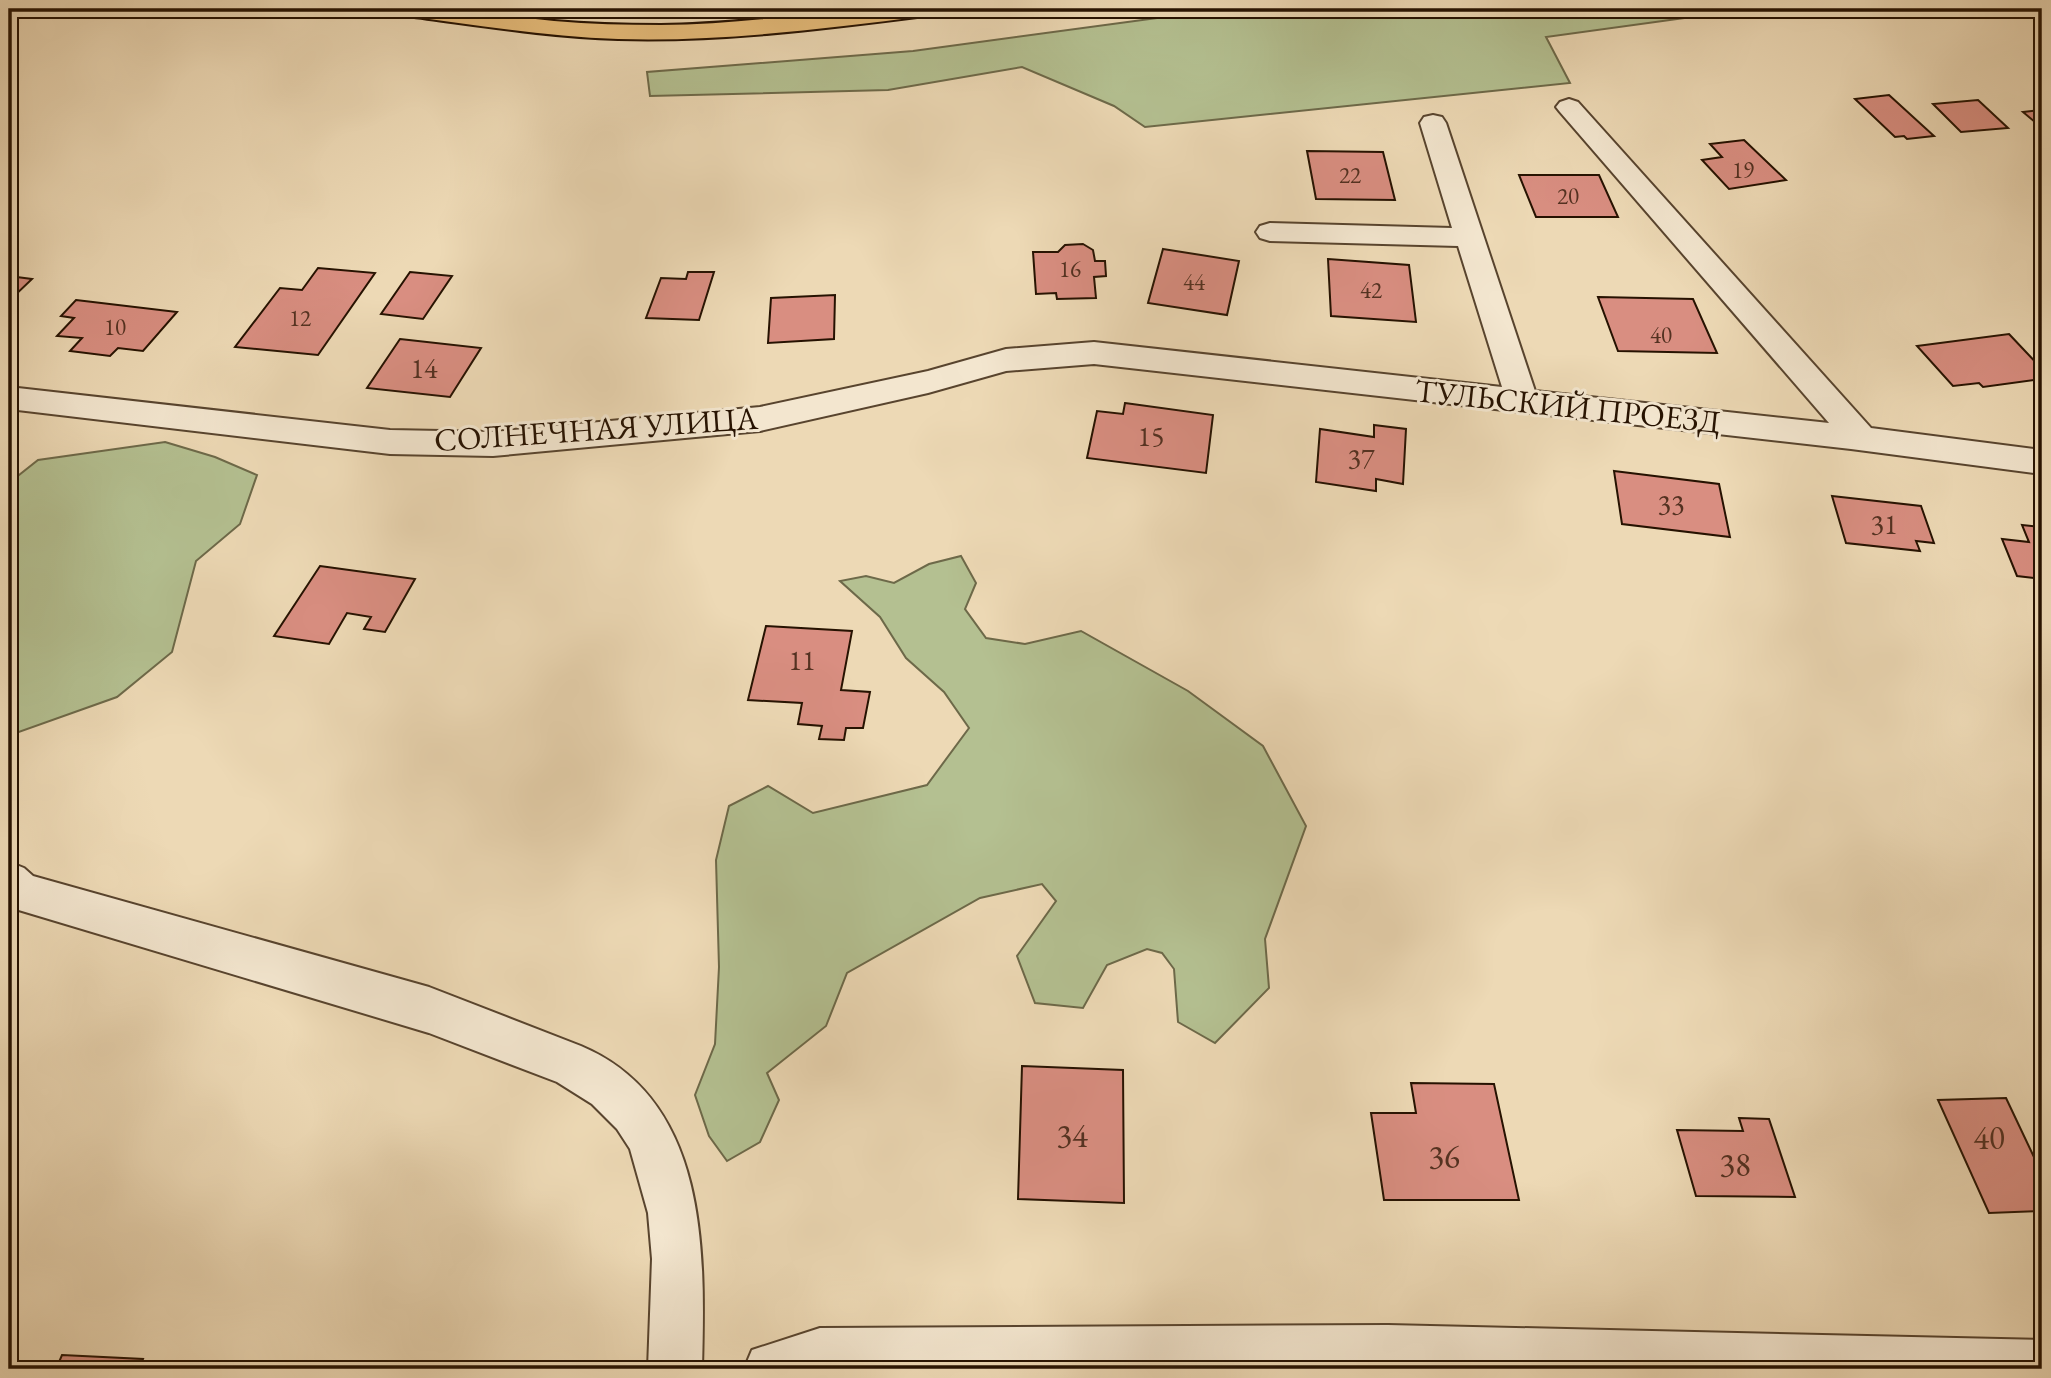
<svg xmlns="http://www.w3.org/2000/svg" width="2051" height="1378" viewBox="0 0 2051 1378" font-family="'EB Garamond',serif">
  <style>
    .green { fill: #b4c091; stroke: #6d6949; stroke-width: 2 }
    .building { fill: #d98e81; stroke: #261201; stroke-width: 2 }
    .lines { fill: none; stroke-linecap: round; stroke-linejoin: round }
    .minor-casing { stroke: #58442e; stroke-width: 4 }
    .major-casing { stroke: #261201; stroke-width: 4 }
    .minor { fill: #f3e6cf; fill-rule: evenodd }
    .major { fill: #e6bc7a; fill-rule: evenodd }
    .labels { text-anchor: middle; dominant-baseline: central; stroke-width: 6; stroke-linejoin: round; paint-order: stroke }
    .far-number-label { font-size: 23px; fill: #533121 }
    .number-label { font-size: 28px; fill: #533121 }
    .street-label { font-size: 32px; fill: #261201; stroke: #f3e6cf }
    .near-number-label { font-size: 33px; fill: #533121 }
  </style>
  <rect width="100%" height="100%" fill="#edd9b5"/>
  <filter id="stains"><feTurbulence type="fractalNoise" baseFrequency=".00286" numOctaves="4"/><feColorMatrix values="0 0 0 0 .2 0 0 0 0 .09 0 0 0 0 .02 0 0 0 .5 -.17"/></filter>
  <radialGradient id="worn" r=".72"><stop offset=".6" stop-color="#630" stop-opacity="0"/><stop offset="1" stop-color="#630" stop-opacity=".3"/></radialGradient>
  <g class="green">
    <polygon points="1224,9 1750,9 1546,37 1570,83 1145,127 1114,106 1022,67 888,90 650,96 647,72 913,51"/>
    <polygon points="165,442 215,457 257,475 240,524 196,561 172,652 117,697 16,733 9,731 9,483 38,460"/>
    <polygon points="961,556 976,583 965,609 986,638 1025,644 1081,631 1188,691 1263,746 1306,826 1265,939 1269,988 1215,1043 1178,1022 1174,969 1162,953 1147,949 1107,965 1083,1008 1035,1003 1017,956 1056,901 1042,884 980,898 847,973 826,1026 767,1073 779,1100 760,1142 727,1161 709,1136 695,1095 715,1044 719,967 716,860 729,806 768,786 813,813 927,785 969,728 944,692 906,658 880,617 840,581 866,576 894,583 929,564"/>
  </g>
  <g class="building">
    <polygon points="1889,95 1934,136 1907,139 1904,136 1895,137 1855,99"/>
    <polygon points="1978,100 2008,128 1961,132 1933,104"/>
    <polygon points="2042,110 2042,128 2023,112"/>
    <polygon points="1744,140 1786,180 1729,189 1702,160 1722,157 1710,144"/>
    <polygon points="1307,151 1383,152 1395,200 1316,199"/>
    <polygon points="1519,175 1599,175 1618,217 1536,217"/>
    <polygon points="1083,244 1093,250 1095,261 1105,261 1106,276 1094,277 1096,298 1057,299 1056,293 1036,294 1033,252 1058,252 1065,245"/>
    <polygon points="1163,249 1239,261 1227,315 1148,303"/>
    <polygon points="1328,259 1409,265 1416,322 1331,316"/>
    <polygon points="318,268 375,273 318,355 235,347 280,288 302,290"/>
    <polygon points="410,272 452,276 423,319 381,314"/>
    <polygon points="688,272 714,272 699,320 646,318 661,278 686,279"/>
    <polygon points="9,276 32,279 9,301"/>
    <polygon points="835,295 834,339 768,343 771,298"/>
    <polygon points="1598,297 1693,299 1717,353 1618,351"/>
    <polygon points="76,300 177,312 143,351 118,348 110,356 70,351 82,338 57,336 74,318 61,316"/>
    <polygon points="2009,334 2042,369 2042,379 1983,387 1979,383 1953,386 1917,346"/>
    <polygon points="400,339 481,348 450,397 367,388"/>
    <polygon points="1125,403 1213,415 1206,473 1087,458 1097,411 1123,414"/>
    <polygon points="1374,425 1406,429 1403,484 1376,479 1376,491 1316,482 1320,429 1374,437"/>
    <polygon points="1614,471 1719,484 1730,537 1622,524"/>
    <polygon points="1832,496 1921,506 1934,543 1916,541 1920,551 1846,543"/>
    <polygon points="2022,525 2042,527 2042,579 2017,576 2002,539 2029,542"/>
    <polygon points="320,566 415,579 385,632 364,629 371,617 347,613 329,644 274,636"/>
    <polygon points="766,626 852,631 841,690 870,692 863,728 846,728 844,740 819,739 822,726 798,724 802,703 748,700"/>
    <polygon points="1022,1066 1123,1070 1124,1203 1018,1199"/>
    <polygon points="1411,1083 1494,1084 1519,1200 1384,1200 1371,1113 1416,1113"/>
    <polygon points="2006,1098 2042,1174 2042,1211 1989,1213 1938,1100"/>
    <polygon points="1739,1118 1769,1119 1795,1197 1696,1196 1677,1130 1743,1131"/>
    <polygon points="62,1355 143,1359 139,1369 56,1369"/>
  </g>
  <g class="lines">
    <defs>
      <g id="minor">
        <polygon points="1569,99 1578,102 1871,428 2042,450 2042,474 1851,449 1094,364 1006,371 928,393 760,431 493,456 390,454 9,409 9,387 390,430 493,432 760,407 928,371 1006,349 1094,342 1502,387 1458,246 1270,241 1260,238 1256,232 1260,226 1270,223 1452,228 1420,123 1424,117 1433,115 1442,117 1446,123 1535,391 1829,423 1560,112 1556,107 1560,102"/>
        <path d="M9 862 24 868 33 876 429 987 581 1046C709 1100 705 1252 702 1369H648L652 1259 648 1213 630 1149 617 1129 592 1104 557 1082 429 1033 12 908 9 907Z"/>
        <polygon points="1388,1325 2042,1340 2042,1369 744,1369 752,1350 820,1328"/>
      </g>
      <path id="major" d="M395 9C449 6 501 16 554 21 590 24 625 25 661 25 753 25 845 5 937 9L933 14 925 16C823 29 721 42 618 39 547 37 477 25 407 16L399 14Z"/>
    </defs>
    <use href="#minor" class="minor-casing"/>
    <use href="#major" class="major-casing"/>
    <use href="#minor" class="minor"/>
    <use href="#major" class="major"/>
  </g>
  <g class="labels">
    <g class="far-number-label">
      <text x="1743" y="170">19</text>
      <text x="1350" y="175">22</text>
      <text x="1568" y="196">20</text>
      <text x="1070" y="269">16</text>
      <text x="1194" y="282">44</text>
      <text x="1371" y="290">42</text>
      <text x="300" y="318">12</text>
      <text x="115" y="327">10</text>
      <text x="1661" y="335">40</text>
    </g>
    <g class="number-label">
      <text x="424" y="368">14</text>
      <text x="1151" y="436">15</text>
      <text x="1361" y="458">37</text>
      <text x="1671" y="504">33</text>
      <text x="1884" y="524">31</text>
      <text x="802" y="660">11</text>
    </g>
    <g class="street-label">
      <text transform="translate(1568 406) rotate(6)">ТУЛЬСКИЙ ПРОЕЗД</text>
      <text transform="translate(596 429) rotate(-4)">СОЛНЕЧНАЯ УЛИЦА</text>
    </g>
    <g class="near-number-label">
      <text x="1072" y="1135">34</text>
      <text x="1989" y="1137">40</text>
      <text x="1444" y="1156">36</text>
      <text x="1735" y="1164">38</text>
    </g>
  </g>
  <rect width="2051" height="1378" fill="none" stroke="#edd9b5" stroke-width="35"/>
  <rect x="10" y="10" width="2030" height="1357" fill="none" stroke="#261201" stroke-width="3.5"/>
  <rect x="18" y="18" width="2016" height="1343" fill="none" stroke="#261201" stroke-width="2"/>
  <rect width="100%" height="100%" filter="url(#stains)"/>
  <rect width="100%" height="100%" fill="url(#worn)"/>
</svg>
